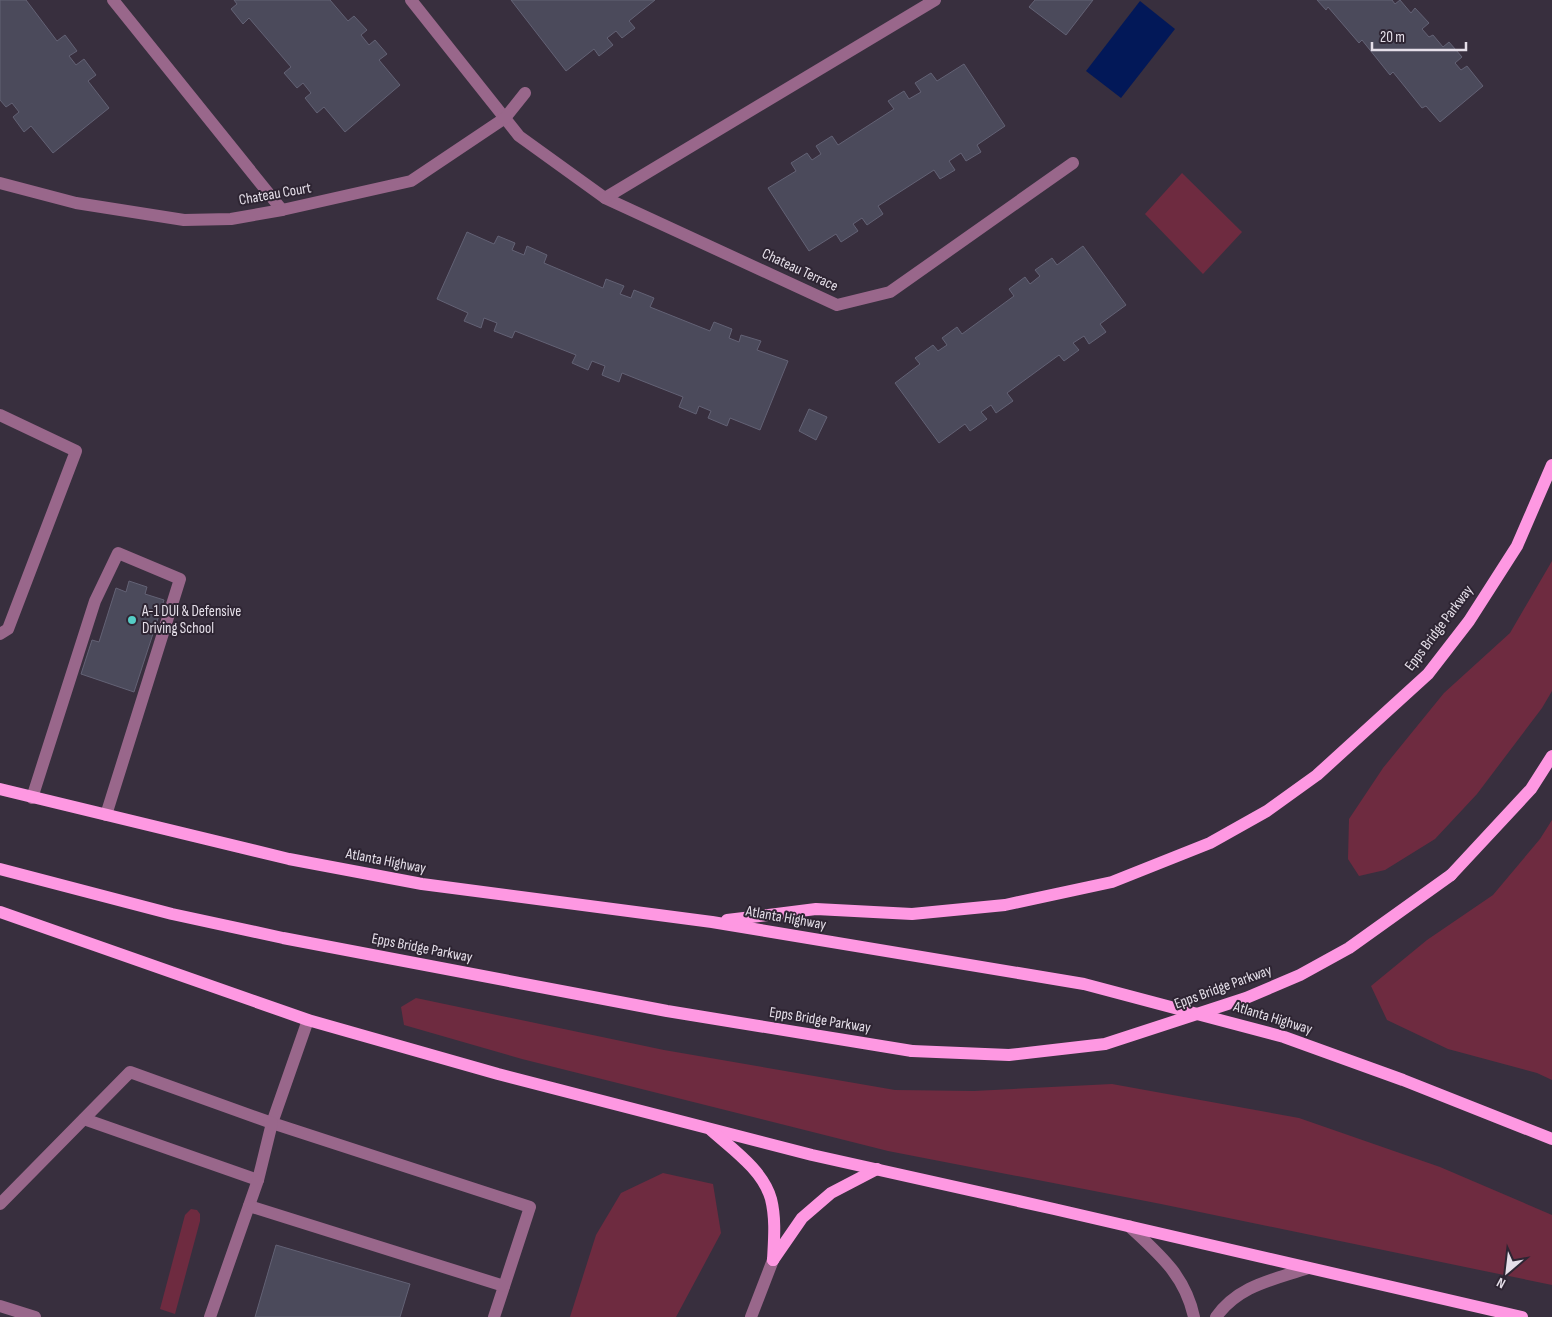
<svg xmlns="http://www.w3.org/2000/svg" width="1552" height="1317" viewBox="0 0 1552 1317" font-family="'Sofia Sans Condensed',sans-serif">
  <style>
    .green { fill: #6e2b40 }
    .water { fill: #021858 }
    .building { fill: #4b4a5b; stroke: #636275 }
    .lines { fill: none; stroke-linecap: round; stroke-linejoin: round }
    .minor { stroke: #99678b; stroke-width: 12 }
    .major { stroke: #fe98e2; stroke-width: 12 }
    .major-bridge { stroke: #fe98e2; stroke-width: 12 }
    .poi-dot { fill: #55cdc6; stroke: #2e2533; stroke-width: 2 }
    .labels { text-anchor: middle; dominant-baseline: central; stroke-width: 4; stroke-linejoin: round; paint-order: stroke }
    .street-label { font-size: 15px; fill: #e5dfe9; stroke: #2e2533 }
    .poi-label { font-size: 15px; fill: #e5dfe9; stroke: #2e2533; text-anchor: start }
  </style>
  <rect width="100%" height="100%" fill="#382f3e"/>
  <g class="green">
    <polygon points="1182,173 1242,232 1203,274 1145,214"/>
    <polygon points="1552,561 1552,691 1542,708 1477,794 1435,839 1385,870 1359,876 1348,859 1349,819 1383,768 1444,693 1510,633"/>
    <polygon points="1552,820 1552,1080 1537,1073 1448,1049 1387,1020 1371,986 1427,940 1493,895 1540,839"/>
    <polygon points="416,998 664,1050 895,1090 974,1091 1112,1084 1299,1118 1440,1167 1552,1215 1552,1285 1161,1204 888,1151 522,1059 404,1025 401,1007"/>
    <polygon points="663,1173 713,1184 721,1233 676,1317 570,1317 596,1235 621,1193"/>
    <polygon points="191,1209 197,1210 200,1214 200,1221 175,1314 160,1309 185,1215"/>
  </g>
  <polygon class="water" points="1140,1 1175,29 1121,98 1086,71"/>
  <g class="building">
    <polygon points="0,0 26,0 57,41 65,35 77,51 69,56 76,65 84,59 96,75 88,81 109,108 53,153 31,126 24,132 13,117 19,112 12,103 6,107 0,100"/>
    <polygon points="234,0 330,0 348,21 354,16 367,30 361,35 369,45 375,40 387,54 379,60 400,85 345,132 324,107 317,113 305,98 311,93 303,83 297,88 284,73 291,67 249,18 243,24 231,9 237,4"/>
    <polygon points="511,0 655,0 629,21 635,28 622,38 616,31 607,38 613,45 599,56 594,49 566,71"/>
    <polygon points="1035,0 1093,0 1066,35 1029,7"/>
    <polygon points="1317,0 1392,0 1395,4 1400,0 1411,13 1415,8 1429,23 1422,29 1429,37 1433,35 1443,47 1449,42 1462,57 1455,63 1461,70 1467,66 1483,86 1440,122 1426,106 1422,108 1393,72 1390,75 1362,40 1359,43 1328,7 1326,10"/>
    <polygon points="964,64 1005,126 977,145 981,152 966,161 961,153 949,161 955,170 940,179 934,170 878,206 883,214 867,225 862,218 853,224 858,231 841,242 836,234 809,251 768,188 796,171 791,163 807,153 812,160 821,154 816,146 832,136 838,145 894,109 888,101 904,91 909,99 921,92 915,83 931,73 937,81"/>
    <polygon points="467,232 494,244 498,236 515,243 512,250 524,255 527,246 547,255 544,263 603,288 606,279 624,286 620,294 631,298 634,290 654,298 650,307 710,331 714,322 732,329 729,338 739,342 741,335 761,341 757,350 788,361 760,430 730,418 727,426 708,418 711,411 699,406 696,414 679,407 683,397 622,373 619,382 602,375 605,366 592,361 588,370 572,363 576,355 515,331 512,338 494,331 497,323 484,318 481,328 464,321 468,313 437,299"/>
    <polygon points="1083,246 1126,305 1100,324 1106,332 1089,344 1084,336 1073,343 1079,350 1064,361 1059,355 1007,393 1013,401 996,413 991,405 981,412 987,419 970,431 965,424 939,443 895,383 920,364 915,358 933,345 938,351 947,345 942,338 957,327 962,334 1014,296 1009,289 1025,277 1030,284 1040,276 1035,270 1052,258 1057,265"/>
    <polygon points="809,409 827,417 816,440 799,431"/>
    <polygon points="129,581 147,587 145,594 164,600 134,692 81,674 92,640 99,642 116,588 126,592"/>
    <polygon points="276,1245 410,1284 400,1317 255,1317"/>
  </g>
  <g class="lines">
    <g class="minor">
      <polyline points="113,0 282,210"/>
      <polyline points="411,0 519,136 605,198 837,305 890,292 1073,163"/>
      <polyline points="0,183 76,203 184,220 231,219 282,210 411,181 505,118 525,93"/>
      <polyline points="605,198 935,0"/>
      <polyline points="0,415 76,451 8,629 0,634"/>
      <polyline points="32,798 95,601 118,553 180,579 106,815"/>
      <polyline points="308,1020 272,1123 530,1207 494,1317"/>
      <polyline points="84,1119 258,1180"/>
      <polyline points="0,1204 130,1072 272,1123 258,1180 210,1317"/>
      <polyline points="249,1206 504,1286"/>
      <path d="M1129 1226C1159 1254 1185 1275 1194 1317"/>
      <polyline points="0,1306 35,1317"/>
      <polyline points="751,1317 773,1260"/>
      <path d="M1216 1317C1239 1285 1273 1280 1308 1268"/>
    </g>
    <g class="major">
      <polyline points="0,789 289,859 422,884 712,922 1084,984 1284,1037 1403,1080 1552,1139"/>
      <polyline points="0,869 172,914 283,938 667,1011 912,1051"/>
      <polyline points="1451,875 1531,789 1552,756"/>
      <polyline points="0,912 308,1020 498,1074 812,1155 1054,1209 1522,1317"/>
      <polyline points="727,920 816,909 912,914 1005,905 1112,882 1210,843 1267,811 1317,775 1428,674 1469,621 1517,546 1552,465"/>
      <path d="M711 1130C732 1149 763 1170 771 1199 776 1219 774 1240 773 1260"/>
      <polyline points="773,1260 802,1218 831,1193 877,1169"/>
    </g>
    <polyline class="major-bridge" points="912,1051 1009,1055 1105,1044 1246,998 1300,975 1349,948 1451,875"/>
  </g>
  <circle class="poi-dot" cx="132" cy="620" r="5"/>
  <g class="labels">
    <g class="street-label">
      <text transform="translate(275 194) rotate(-10)">Chateau Court</text>
      <text transform="translate(800 270) rotate(25)">Chateau Terrace</text>
      <text transform="translate(1439 628) rotate(-53)">Epps Bridge Parkway</text>
      <text transform="translate(386 861) rotate(11)">Atlanta Highway</text>
      <text transform="translate(786 918) rotate(10)">Atlanta Highway</text>
      <text transform="translate(422 948) rotate(11)">Epps Bridge Parkway</text>
      <text transform="translate(1223 987) rotate(-20)">Epps Bridge Parkway</text>
      <text transform="translate(1273 1018) rotate(17)">Atlanta Highway</text>
      <text transform="translate(820 1020) rotate(9)">Epps Bridge Parkway</text>
    </g>
    <g class="poi-label">
      <text x="142" y="611">A-1 DUI &amp; Defensive<tspan x="142" dy="17">Driving School</tspan></text>
    </g>
  </g>
  <g transform="translate(1507 1272) rotate(208)" stroke="#2e2533" stroke-width="4" paint-order="stroke">
  <path d="M0-4L9 19L0 12L-9 19Z" fill="#e5dfe9"/>
  <text y="-8" font-size="14" font-weight="bold" text-anchor="middle" fill="#e5dfe9">N</text>
  </g>
  <path d="M1372 42v8h94v-8" fill="none" stroke="#e5dfe9" stroke-width="2.5"/>
  <text x="1380" y="42" font-size="15" fill="#e5dfe9" stroke="#2e2533" stroke-width="4" paint-order="stroke">20 m</text>
</svg>
